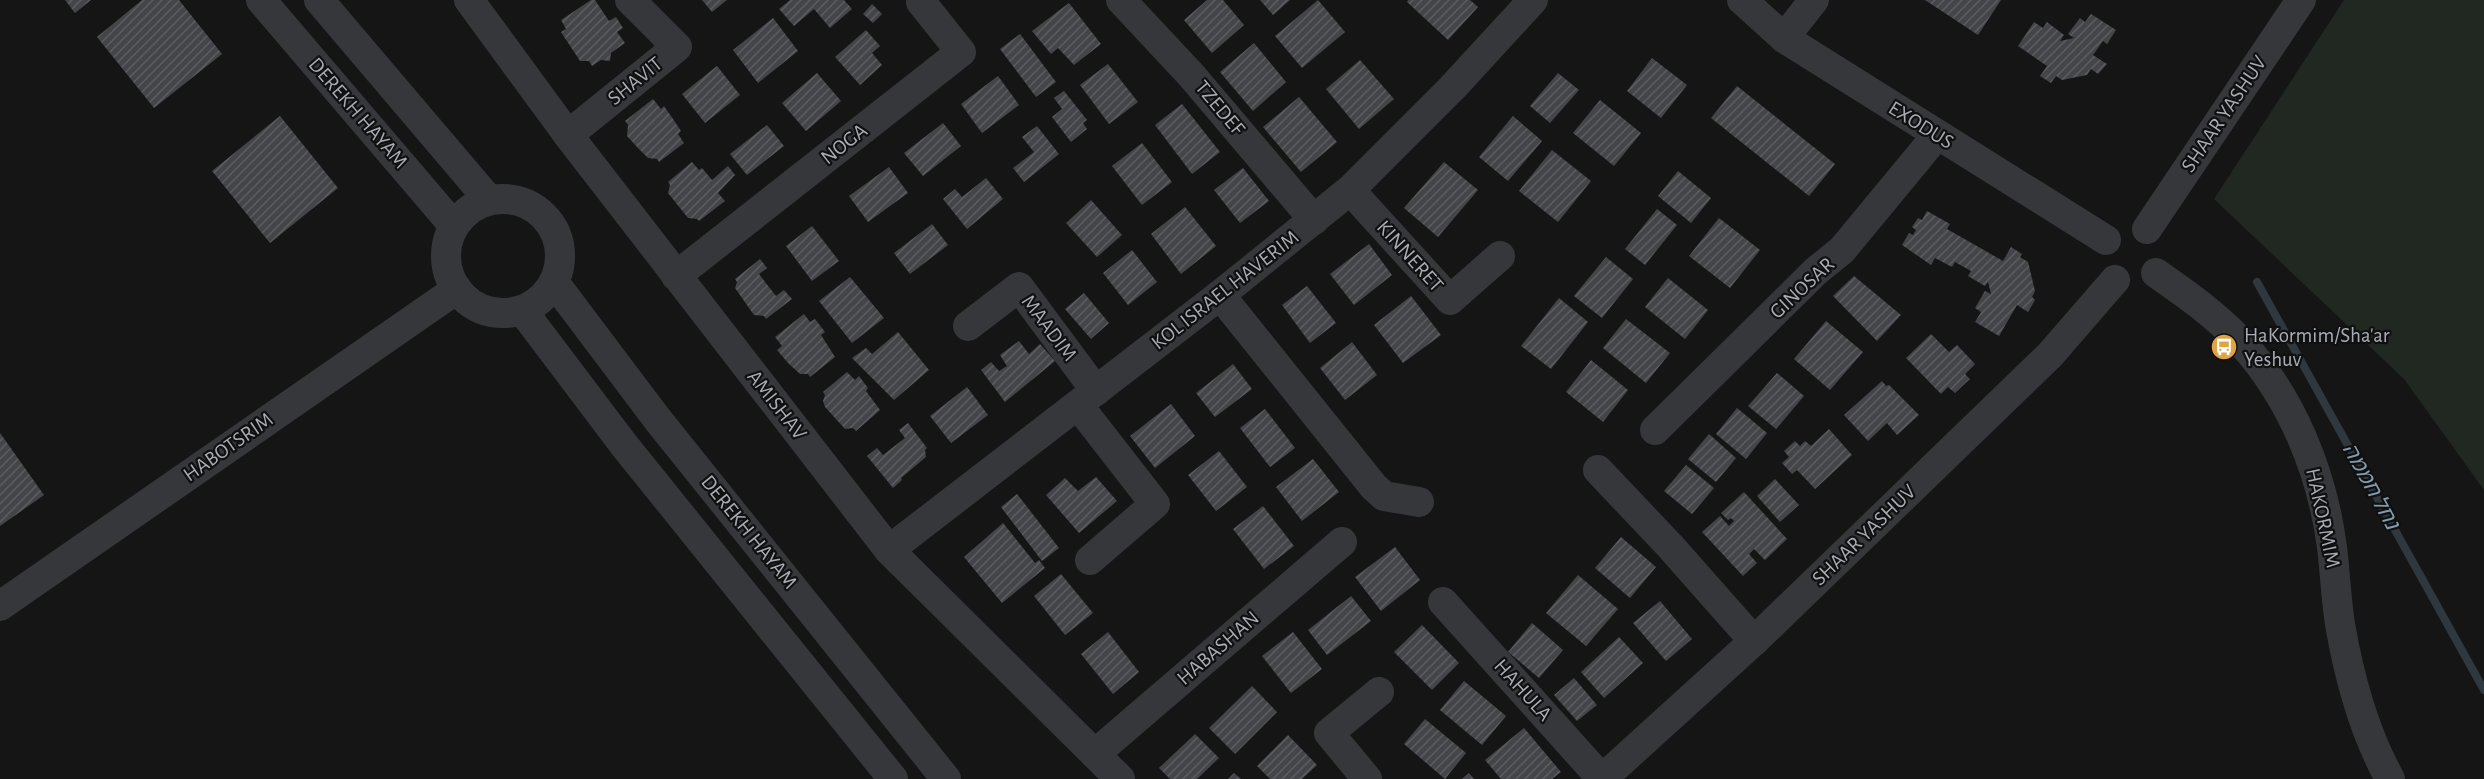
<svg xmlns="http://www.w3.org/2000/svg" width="2484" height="779" viewBox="0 0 2484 779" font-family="'Alegreya Sans','Noto Sans Hebrew',sans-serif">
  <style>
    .green { fill: #212822 }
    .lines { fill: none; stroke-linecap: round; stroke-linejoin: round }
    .stream { stroke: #2f383e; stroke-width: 8 }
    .building { fill: url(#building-hatch) }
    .minor { stroke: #36373b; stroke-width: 30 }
    .labels { text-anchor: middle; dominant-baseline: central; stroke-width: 4.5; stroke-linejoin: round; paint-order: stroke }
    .street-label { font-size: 21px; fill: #a8adb5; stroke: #101011 }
    .poi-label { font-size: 21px; fill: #a8adb5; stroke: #101011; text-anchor: start }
    .water-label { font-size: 22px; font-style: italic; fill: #829bad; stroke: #101011 }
  </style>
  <defs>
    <pattern id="building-hatch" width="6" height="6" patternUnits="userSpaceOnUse" patternTransform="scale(1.5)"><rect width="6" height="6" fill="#444549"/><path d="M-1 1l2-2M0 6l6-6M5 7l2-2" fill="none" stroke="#5c5d61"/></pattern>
  </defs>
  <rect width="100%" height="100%" fill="#151516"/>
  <polygon class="green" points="2344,0 2484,0 2484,490 2404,379 2214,199"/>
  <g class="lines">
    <polyline class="stream" points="2257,282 2484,690"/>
  </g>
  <g class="building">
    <polygon points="65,0 91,0 75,13"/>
    <polygon points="142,0 179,0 222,54 154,108 97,37"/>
    <polygon points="591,0 595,0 609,21 616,17 623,28 617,32 625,43 611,53 610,61 601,60 592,66 589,61 580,61 561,32 566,29 561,20"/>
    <polygon points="702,0 727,0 712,12"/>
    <polygon points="790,0 844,0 852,9 830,28 814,9 794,26 779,9"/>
    <polygon points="1207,0 1223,0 1244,25 1212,53 1184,20"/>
    <polygon points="1260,0 1290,0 1273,15"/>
    <polygon points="1318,0 1345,32 1302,68 1275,36"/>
    <polygon points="1408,0 1470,0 1478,7 1448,40 1407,2"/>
    <polygon points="1925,0 2001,0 1978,35"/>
    <polygon points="1069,3 1101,44 1074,65 1058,48 1051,54 1032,31"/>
    <polygon points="872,4 882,14 873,23 863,14"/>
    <polygon points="2091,14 2116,30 2107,44 2103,41 2093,55 2107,64 2098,74 2091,69 2087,75 2062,80 2056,76 2051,83 2040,76 2047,66 2018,46 2034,22 2043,28 2047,22 2064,35 2060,41 2074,38 2068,34 2080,18 2085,22"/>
    <polygon points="773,18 798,51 758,83 733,50"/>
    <polygon points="866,30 880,46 872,53 882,65 860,85 835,57"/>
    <polygon points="1020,34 1056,82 1036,97 1000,49"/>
    <polygon points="1254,43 1286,82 1253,111 1220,72"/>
    <polygon points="1652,58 1687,85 1661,118 1627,91"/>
    <polygon points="1360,60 1394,99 1359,129 1326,89"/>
    <polygon points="1108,64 1138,102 1109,124 1080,85"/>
    <polygon points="717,66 740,95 705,123 682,94"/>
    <polygon points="817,73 841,101 806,131 782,103"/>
    <polygon points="1558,73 1579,90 1550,123 1530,106"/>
    <polygon points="998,76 1019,105 982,133 961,104"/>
    <polygon points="1737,86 1835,164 1809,196 1711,118"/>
    <polygon points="1064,91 1087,120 1083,123 1087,129 1071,142 1052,117 1062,109 1054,98"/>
    <polygon points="1299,97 1337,142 1301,172 1263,127"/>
    <polygon points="653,99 661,109 664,106 673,119 681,131 678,134 684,143 659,162 657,159 648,158 637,147 627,136 628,125 625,121"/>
    <polygon points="1600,100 1641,133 1614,166 1573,133"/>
    <polygon points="1182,104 1220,152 1192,174 1155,125"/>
    <polygon points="280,116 338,188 270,243 212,171"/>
    <polygon points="1513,116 1542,141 1508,181 1479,157"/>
    <polygon points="943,123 961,146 923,176 904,153"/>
    <polygon points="767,125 784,146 747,175 730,154"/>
    <polygon points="1037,126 1059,154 1024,182 1013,168 1034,152 1022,137"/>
    <polygon points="1142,143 1172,182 1142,205 1112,166"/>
    <polygon points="1552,150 1591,181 1558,222 1519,191"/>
    <polygon points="692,162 699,170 702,168 712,180 728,166 735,175 718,193 725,201 699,221 697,219 688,218 668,193 670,185 668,182"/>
    <polygon points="1444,162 1478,190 1438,237 1404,208"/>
    <polygon points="889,167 908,193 868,222 849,196"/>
    <polygon points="1243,168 1269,201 1240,223 1214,190"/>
    <polygon points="1678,171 1711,198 1691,223 1658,196"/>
    <polygon points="986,178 1003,199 967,229 943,199 955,189 962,197"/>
    <polygon points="1091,200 1122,235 1097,257 1066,223"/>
    <polygon points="1185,207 1216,246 1181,274 1151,234"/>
    <polygon points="1657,209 1677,225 1645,265 1625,249"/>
    <polygon points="1927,211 1950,224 1947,229 2003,261 2011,247 2022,254 2020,257 2028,262 2035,291 2032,297 2035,300 2028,312 2017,305 1999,336 1975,322 1981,312 1975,308 1985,291 1991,294 1988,282 1985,286 1968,276 1971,271 1955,262 1952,267 1935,258 1931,265 1902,245 1909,233 1913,235 1916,230 1912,227 1918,218 1922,220"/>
    <polygon points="1719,218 1760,250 1730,288 1689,256"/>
    <polygon points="932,224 948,245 910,274 894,253"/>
    <polygon points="812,226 839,261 812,281 786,246"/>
    <polygon points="1369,244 1392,275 1354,305 1330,274"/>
    <polygon points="1132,250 1157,282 1128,305 1103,273"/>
    <polygon points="1606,257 1633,279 1602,318 1574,296"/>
    <polygon points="760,259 767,268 759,274 776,296 784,290 792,299 766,319 764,316 754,315 735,288 737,282 735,279"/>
    <polygon points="1854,276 1901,315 1877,341 1833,296"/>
    <polygon points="850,277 884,318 852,343 819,301"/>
    <polygon points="1668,278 1708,310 1685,339 1645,307"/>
    <polygon points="1307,286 1336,323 1310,343 1282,305"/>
    <polygon points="1084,293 1109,323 1091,339 1065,309"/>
    <polygon points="1411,296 1441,335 1403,363 1374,325"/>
    <polygon points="1559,298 1588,322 1551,369 1521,346"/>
    <polygon points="804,314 810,322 815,319 825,332 821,335 835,357 810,377 808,374 800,374 788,363 777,350 782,346 775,337"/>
    <polygon points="1626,319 1670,353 1646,383 1603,348"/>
    <polygon points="1826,321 1863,352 1830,390 1794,359"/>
    <polygon points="898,332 929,370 894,400 852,358 866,348 872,354"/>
    <polygon points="1931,334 1949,352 1957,345 1975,364 1965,374 1970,379 1955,393 1948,387 1941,394 1906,358"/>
    <polygon points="1019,341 1029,354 1040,344 1055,361 1005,402 981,370 991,362 999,371 1007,366 1000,355"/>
    <polygon points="1352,342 1377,375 1345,400 1320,368"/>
    <polygon points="1591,360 1628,390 1603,422 1566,392"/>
    <polygon points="1233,364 1252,389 1215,417 1196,393"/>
    <polygon points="847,372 855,380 859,376 868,388 866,391 880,410 856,431 853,428 845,429 825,407 823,401 825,395 823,392"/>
    <polygon points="1777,373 1804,396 1776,429 1748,406"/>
    <polygon points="1882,381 1886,386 1889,385 1919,415 1897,435 1887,423 1868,441 1844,415"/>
    <polygon points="967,387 988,415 951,443 930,416"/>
    <polygon points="1171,404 1195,436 1155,468 1130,436"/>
    <polygon points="1737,408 1767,433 1746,459 1716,434"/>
    <polygon points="1265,409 1295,448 1270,467 1240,428"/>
    <polygon points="908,423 927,448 925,450 926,457 901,478 902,480 893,488 867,456 877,448 883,455 905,438 899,430"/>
    <polygon points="1829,429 1852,455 1815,489 1797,470 1792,474 1782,463 1789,457 1784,451 1795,441 1800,446 1805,441 1811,446"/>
    <polygon points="0,433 44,495 0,526"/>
    <polygon points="1709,434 1736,458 1716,482 1688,459"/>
    <polygon points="1219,451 1247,487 1216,511 1188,475"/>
    <polygon points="1313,459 1339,492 1302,521 1276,487"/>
    <polygon points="1686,465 1714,488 1692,514 1664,491"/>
    <polygon points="1096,477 1117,501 1079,533 1046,495 1065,478 1078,491"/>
    <polygon points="1775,479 1799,505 1780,522 1757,496"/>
    <polygon points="1744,492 1787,539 1765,560 1754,549 1749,554 1757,563 1743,576 1702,532 1720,516 1729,526 1734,521 1731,518 1728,520 1721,513"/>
    <polygon points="1017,494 1059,548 1042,561 1001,507"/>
    <polygon points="1263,506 1294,546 1264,569 1233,529"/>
    <polygon points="1003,523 1035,563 1039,560 1045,568 1002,603 964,557"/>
    <polygon points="1621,537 1656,567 1630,598 1595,568"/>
    <polygon points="1395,547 1420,580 1381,611 1355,577"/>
    <polygon points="1061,574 1093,613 1065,635 1034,596"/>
    <polygon points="1578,575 1618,609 1586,646 1546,613"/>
    <polygon points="1351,596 1371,621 1327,655 1308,630"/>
    <polygon points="1660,601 1692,639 1666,661 1633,623"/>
    <polygon points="1532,623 1563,650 1539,678 1508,652"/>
    <polygon points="1422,625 1459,663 1432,690 1394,652"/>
    <polygon points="1108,632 1139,672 1113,694 1081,654"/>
    <polygon points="1293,632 1322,669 1291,693 1262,656"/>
    <polygon points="1619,637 1643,663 1604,698 1581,672"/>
    <polygon points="1574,678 1597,705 1577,721 1554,695"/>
    <polygon points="1464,681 1506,716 1482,745 1440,710"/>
    <polygon points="1252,686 1277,712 1235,754 1209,728"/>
    <polygon points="1425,719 1466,753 1445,779 1404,744"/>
    <polygon points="1524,728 1561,772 1552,779 1501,779 1485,760"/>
    <polygon points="1195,734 1219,758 1197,779 1170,779 1159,768"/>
    <polygon points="1288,735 1317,765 1302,779 1270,779 1257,766"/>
    <polygon points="1234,773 1241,779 1228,779"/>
    <polygon points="1469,773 1474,779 1462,779"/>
  </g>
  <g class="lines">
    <g class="minor">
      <polyline points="261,0 454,226"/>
      <polyline points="319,0 489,200"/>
      <polyline points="469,0 568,135 889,550 1120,779"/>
      <polyline points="1121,0 1192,76 1314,220"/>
      <polyline points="1742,0 1784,38 2106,240"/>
      <polyline points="1784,38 1814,0"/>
      <polyline points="568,135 677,47 630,0"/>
      <polyline points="1350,190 1450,300 1500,256"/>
      <circle cx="503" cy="256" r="57"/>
      <polyline points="2147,229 2301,0"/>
      <path d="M2156 273C2186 294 2216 315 2241 342 2292 398 2322 472 2332 547 2335 572 2336 598 2340 624 2349 677 2364 732 2390 779"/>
      <polyline points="676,276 961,52 921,2"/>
      <polyline points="554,282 658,420 946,779"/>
      <polyline points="1220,295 1374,487 1384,496 1419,502"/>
      <polyline points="522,310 624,445 893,779"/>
      <polyline points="968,326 1019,287 1096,391"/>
      <polyline points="1078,405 1155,504 1090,560"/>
      <polyline points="1655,430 1816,271 1842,250 1937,135"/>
      <polyline points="1598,470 1670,546 1754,641"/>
      <polyline points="889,550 1220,295 1350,190 1452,88 1533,0"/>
      <polyline points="1443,602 1602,779"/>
      <polyline points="0,606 457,289"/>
      <polyline points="1095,754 1342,542"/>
      <polyline points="1367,779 1329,733 1379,692"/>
      <polyline points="1602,779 1754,641 2050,355 2115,280"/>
    </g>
  </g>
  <defs>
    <symbol id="bus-disc" viewBox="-11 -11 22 22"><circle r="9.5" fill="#dfa444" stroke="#101011"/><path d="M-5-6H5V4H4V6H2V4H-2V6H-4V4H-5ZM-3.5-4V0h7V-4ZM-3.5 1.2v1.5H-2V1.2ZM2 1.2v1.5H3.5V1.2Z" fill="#fff"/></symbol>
  </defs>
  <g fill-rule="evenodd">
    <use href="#bus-disc" x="2209" y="332" width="30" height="30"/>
  </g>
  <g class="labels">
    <g class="street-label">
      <text transform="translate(635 81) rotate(-39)">SHAVIT</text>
      <text transform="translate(1220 108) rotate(50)">TZEDEF</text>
      <text transform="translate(358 113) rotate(49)">DEREKH HAYAM</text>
      <text transform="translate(2224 114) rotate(-56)">SHAAR YASHUV</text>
      <text transform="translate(1921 125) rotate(32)">EXODUS</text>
      <text transform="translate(844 144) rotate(-38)">NOGA</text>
      <text transform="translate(1410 256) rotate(48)">KINNERET</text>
      <text transform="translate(1802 288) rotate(-43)">GINOSAR</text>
      <text transform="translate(1225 290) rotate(-38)">KOL ISRAEL HAVERIM</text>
      <text transform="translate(1049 328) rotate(53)">MAADIM</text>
      <text transform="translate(777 405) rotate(52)">AMISHAV</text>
      <text transform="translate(228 447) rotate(-35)">HABOTSRIM</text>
      <text transform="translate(2323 518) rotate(78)">HAKORMIM</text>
      <text transform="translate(749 532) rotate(51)">DEREKH HAYAM</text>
      <text transform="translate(1864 535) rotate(-44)">SHAAR YASHUV</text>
      <text transform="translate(1218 648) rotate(-41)">HABASHAN</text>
      <text transform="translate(1523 690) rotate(48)">HAHULA</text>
    </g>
    <g class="poi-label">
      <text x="2244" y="335">HaKormim/Sha'ar<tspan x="2244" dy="24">Yeshuv</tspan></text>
    </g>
    <g class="water-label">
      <text transform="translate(2371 486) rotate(61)">נחל חממה</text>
    </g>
  </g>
</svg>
